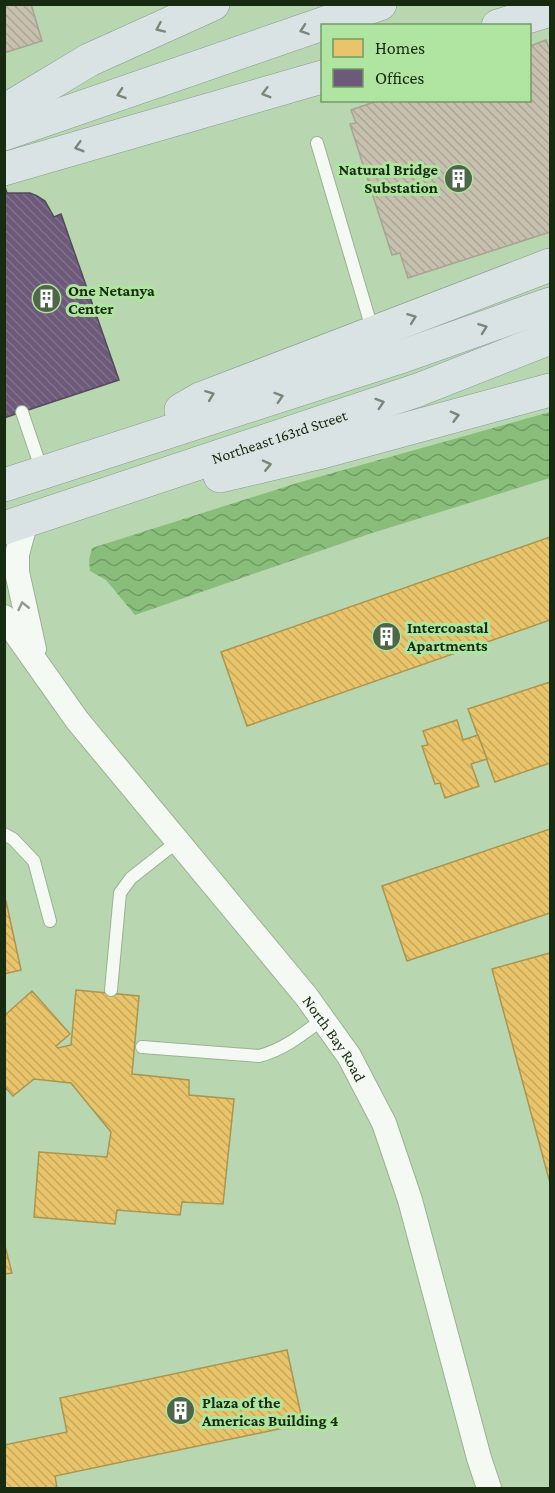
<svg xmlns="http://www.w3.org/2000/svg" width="555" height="1493" viewBox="0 0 555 1493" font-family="'Crimson Pro',serif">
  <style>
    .water { fill: url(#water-waves) }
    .homes { fill: url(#homes-back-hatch); stroke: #aa964f; stroke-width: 1.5 }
    .offices { fill: url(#offices-back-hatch); stroke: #534b5a; stroke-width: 1.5 }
    .building { fill: url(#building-back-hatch); stroke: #a7a494; stroke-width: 1.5 }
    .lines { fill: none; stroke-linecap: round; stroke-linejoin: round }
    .service-casing { stroke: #9ab293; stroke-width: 14 }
    .minor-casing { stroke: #9ab293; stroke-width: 26 }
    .primary-casing { stroke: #849a92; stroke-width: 34 }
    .service { stroke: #f4f9f3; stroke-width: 12 }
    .minor { stroke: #f4f9f3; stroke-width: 24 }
    .primary { stroke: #dae3e4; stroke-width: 33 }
    .oneway { stroke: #78877a }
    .oneway2 { stroke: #909c8d }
    .labels { text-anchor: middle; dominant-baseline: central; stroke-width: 6; stroke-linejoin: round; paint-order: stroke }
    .poi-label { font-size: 16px; font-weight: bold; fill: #162b10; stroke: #afe5a0; text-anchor: start }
    .street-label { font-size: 16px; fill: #162b10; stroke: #afe5a0 }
  </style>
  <defs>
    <pattern id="water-waves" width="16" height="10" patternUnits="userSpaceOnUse" patternTransform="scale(1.5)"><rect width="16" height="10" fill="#89be7a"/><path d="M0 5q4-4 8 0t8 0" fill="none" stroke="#6f9b63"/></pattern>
    <pattern id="homes-back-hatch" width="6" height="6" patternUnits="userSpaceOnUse" patternTransform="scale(1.5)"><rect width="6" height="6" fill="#e9c46a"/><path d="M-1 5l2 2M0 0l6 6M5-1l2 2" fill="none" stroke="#c7a95b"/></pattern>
    <pattern id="offices-back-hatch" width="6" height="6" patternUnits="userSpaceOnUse" patternTransform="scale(1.5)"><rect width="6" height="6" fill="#6d597a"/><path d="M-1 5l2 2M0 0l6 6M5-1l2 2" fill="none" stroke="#807289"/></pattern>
    <pattern id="building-back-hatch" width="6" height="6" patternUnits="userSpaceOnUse" patternTransform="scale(1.5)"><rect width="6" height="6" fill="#c7c0af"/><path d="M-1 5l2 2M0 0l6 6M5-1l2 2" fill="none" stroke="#aaa596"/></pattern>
  </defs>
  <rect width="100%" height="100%" fill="#b8d6af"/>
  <polygon class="water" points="550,412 550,478 369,534 135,615 106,580 90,571 89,560 92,548 297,483"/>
  <g class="homes">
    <polygon points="550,537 550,620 247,726 221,652"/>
    <polygon points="550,682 550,763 495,782 468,709"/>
    <polygon points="457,720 463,740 478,735 487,759 471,764 479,786 445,798 440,783 435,784 422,746 428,745 423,731"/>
    <polygon points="550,829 550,913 407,961 382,886"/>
    <polygon points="6,901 21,970 4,974 4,902"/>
    <polygon points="550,953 550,1183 492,969"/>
    <polygon points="76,990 139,996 132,1074 189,1080 189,1095 234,1099 223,1204 182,1202 180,1215 117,1210 115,1224 34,1217 39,1152 107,1157 111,1132 71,1083 34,1079 13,1096 4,1086 4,1016 32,991 70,1034 56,1046 58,1048 71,1045"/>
    <polygon points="4,1242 12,1273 4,1274"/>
    <polygon points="287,1350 303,1424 55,1476 57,1488 4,1488 4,1445 67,1432 60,1398"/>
  </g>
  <polygon class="offices" points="5,187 7,193 30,193 37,196 45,201 54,217 61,214 119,380 4,418"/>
  <g class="building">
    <polygon points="4,4 31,4 42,41 4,53"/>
    <polygon points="546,40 549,48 550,47 550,232 408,278 400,253 392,255 350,124 356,123 351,110 374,102 373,100 530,100 530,46"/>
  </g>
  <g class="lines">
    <defs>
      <g id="service">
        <polyline points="317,143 373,332"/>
        <polyline points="22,412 42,471"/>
        <polyline points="4,834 13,839 34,861 50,921"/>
        <polyline points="111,990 120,893 131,878 178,841"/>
        <path d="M142 1047 259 1056C283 1050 303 1034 323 1019"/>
      </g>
      <g id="minor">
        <polyline points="26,521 17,554 17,572 34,649"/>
        <path id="s1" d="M4 617 77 720 306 996 349 1056 384 1123 410 1200 479 1458 489 1488"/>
      </g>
      <g id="primary">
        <polyline points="498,26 550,10"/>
        <polyline points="4,111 89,60 213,4"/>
        <polyline points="4,134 380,4"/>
        <polyline points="4,169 322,77"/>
        <polyline points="181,410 200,399 550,265"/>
        <polyline points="220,476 318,453 550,390"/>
        <polyline points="4,485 406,355 550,304"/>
        <path id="s2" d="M4 528 418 390 550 338"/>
      </g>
    </defs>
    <use href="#service" class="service-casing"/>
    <use href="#minor" class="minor-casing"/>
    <use href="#primary" class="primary-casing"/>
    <use href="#service" class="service"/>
    <use href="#minor" class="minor"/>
    <use href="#primary" class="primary"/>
  </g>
  <defs><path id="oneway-chevron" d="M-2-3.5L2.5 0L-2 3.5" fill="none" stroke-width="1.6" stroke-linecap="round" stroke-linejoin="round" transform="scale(1.5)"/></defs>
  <g class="oneway">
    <use href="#oneway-chevron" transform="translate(160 28) rotate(156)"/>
    <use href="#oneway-chevron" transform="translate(304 30) rotate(161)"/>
    <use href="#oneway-chevron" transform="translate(266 93) rotate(164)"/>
    <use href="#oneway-chevron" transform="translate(121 94) rotate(161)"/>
    <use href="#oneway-chevron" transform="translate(79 147) rotate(164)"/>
    <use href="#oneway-chevron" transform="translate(412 318) rotate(-21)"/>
    <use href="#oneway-chevron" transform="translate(483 328) rotate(-20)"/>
    <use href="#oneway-chevron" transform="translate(210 395) rotate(-21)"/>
    <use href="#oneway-chevron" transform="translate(279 397) rotate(-18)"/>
    <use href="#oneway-chevron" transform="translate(380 403) rotate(-18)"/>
    <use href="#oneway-chevron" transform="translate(455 416) rotate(-15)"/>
    <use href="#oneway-chevron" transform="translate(267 465) rotate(-13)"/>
  </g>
  <use class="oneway2" href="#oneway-chevron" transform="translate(23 606) rotate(-103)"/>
  <defs>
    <symbol id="building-disc" viewBox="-11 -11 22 22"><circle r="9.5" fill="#4f6748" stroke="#afe5a0"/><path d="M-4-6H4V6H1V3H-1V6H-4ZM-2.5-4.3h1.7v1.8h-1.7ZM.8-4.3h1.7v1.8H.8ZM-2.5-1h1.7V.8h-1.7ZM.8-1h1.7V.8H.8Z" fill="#fff"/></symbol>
  </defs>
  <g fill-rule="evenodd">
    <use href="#building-disc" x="442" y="162" width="33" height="33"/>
    <use href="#building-disc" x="30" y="282" width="33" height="33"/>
    <use href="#building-disc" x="370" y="620" width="33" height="33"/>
    <use href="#building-disc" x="164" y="1394" width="33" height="33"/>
  </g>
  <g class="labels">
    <g class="poi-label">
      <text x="438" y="169" text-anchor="end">Natural Bridge<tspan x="438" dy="18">Substation</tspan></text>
      <text x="68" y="290">One Netanya<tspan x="68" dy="18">Center</tspan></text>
      <text x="407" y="627">Intercoastal<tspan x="407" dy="18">Apartments</tspan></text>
      <text x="202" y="1402">Plaza of the<tspan x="202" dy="18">Americas Building 4</tspan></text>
    </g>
    <g class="street-label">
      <text stroke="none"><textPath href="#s2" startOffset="290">Northeast 163rd Street</textPath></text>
      <text stroke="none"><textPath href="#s1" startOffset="536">North Bay Road</textPath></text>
    </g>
  </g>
  <rect width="555" height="1493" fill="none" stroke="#162b10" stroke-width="12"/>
  <rect x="321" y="24" width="210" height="78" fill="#afe5a0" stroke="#729b66" stroke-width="1.5"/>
  <rect x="333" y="39" width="30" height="18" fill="#e9c46a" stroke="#729b66" stroke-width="1.5"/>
  <text x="375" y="54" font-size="18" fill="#162b10">Homes</text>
  <rect x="333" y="69" width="30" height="18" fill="#6d597a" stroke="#729b66" stroke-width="1.5"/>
  <text x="375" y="84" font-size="18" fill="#162b10">Offices</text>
</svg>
